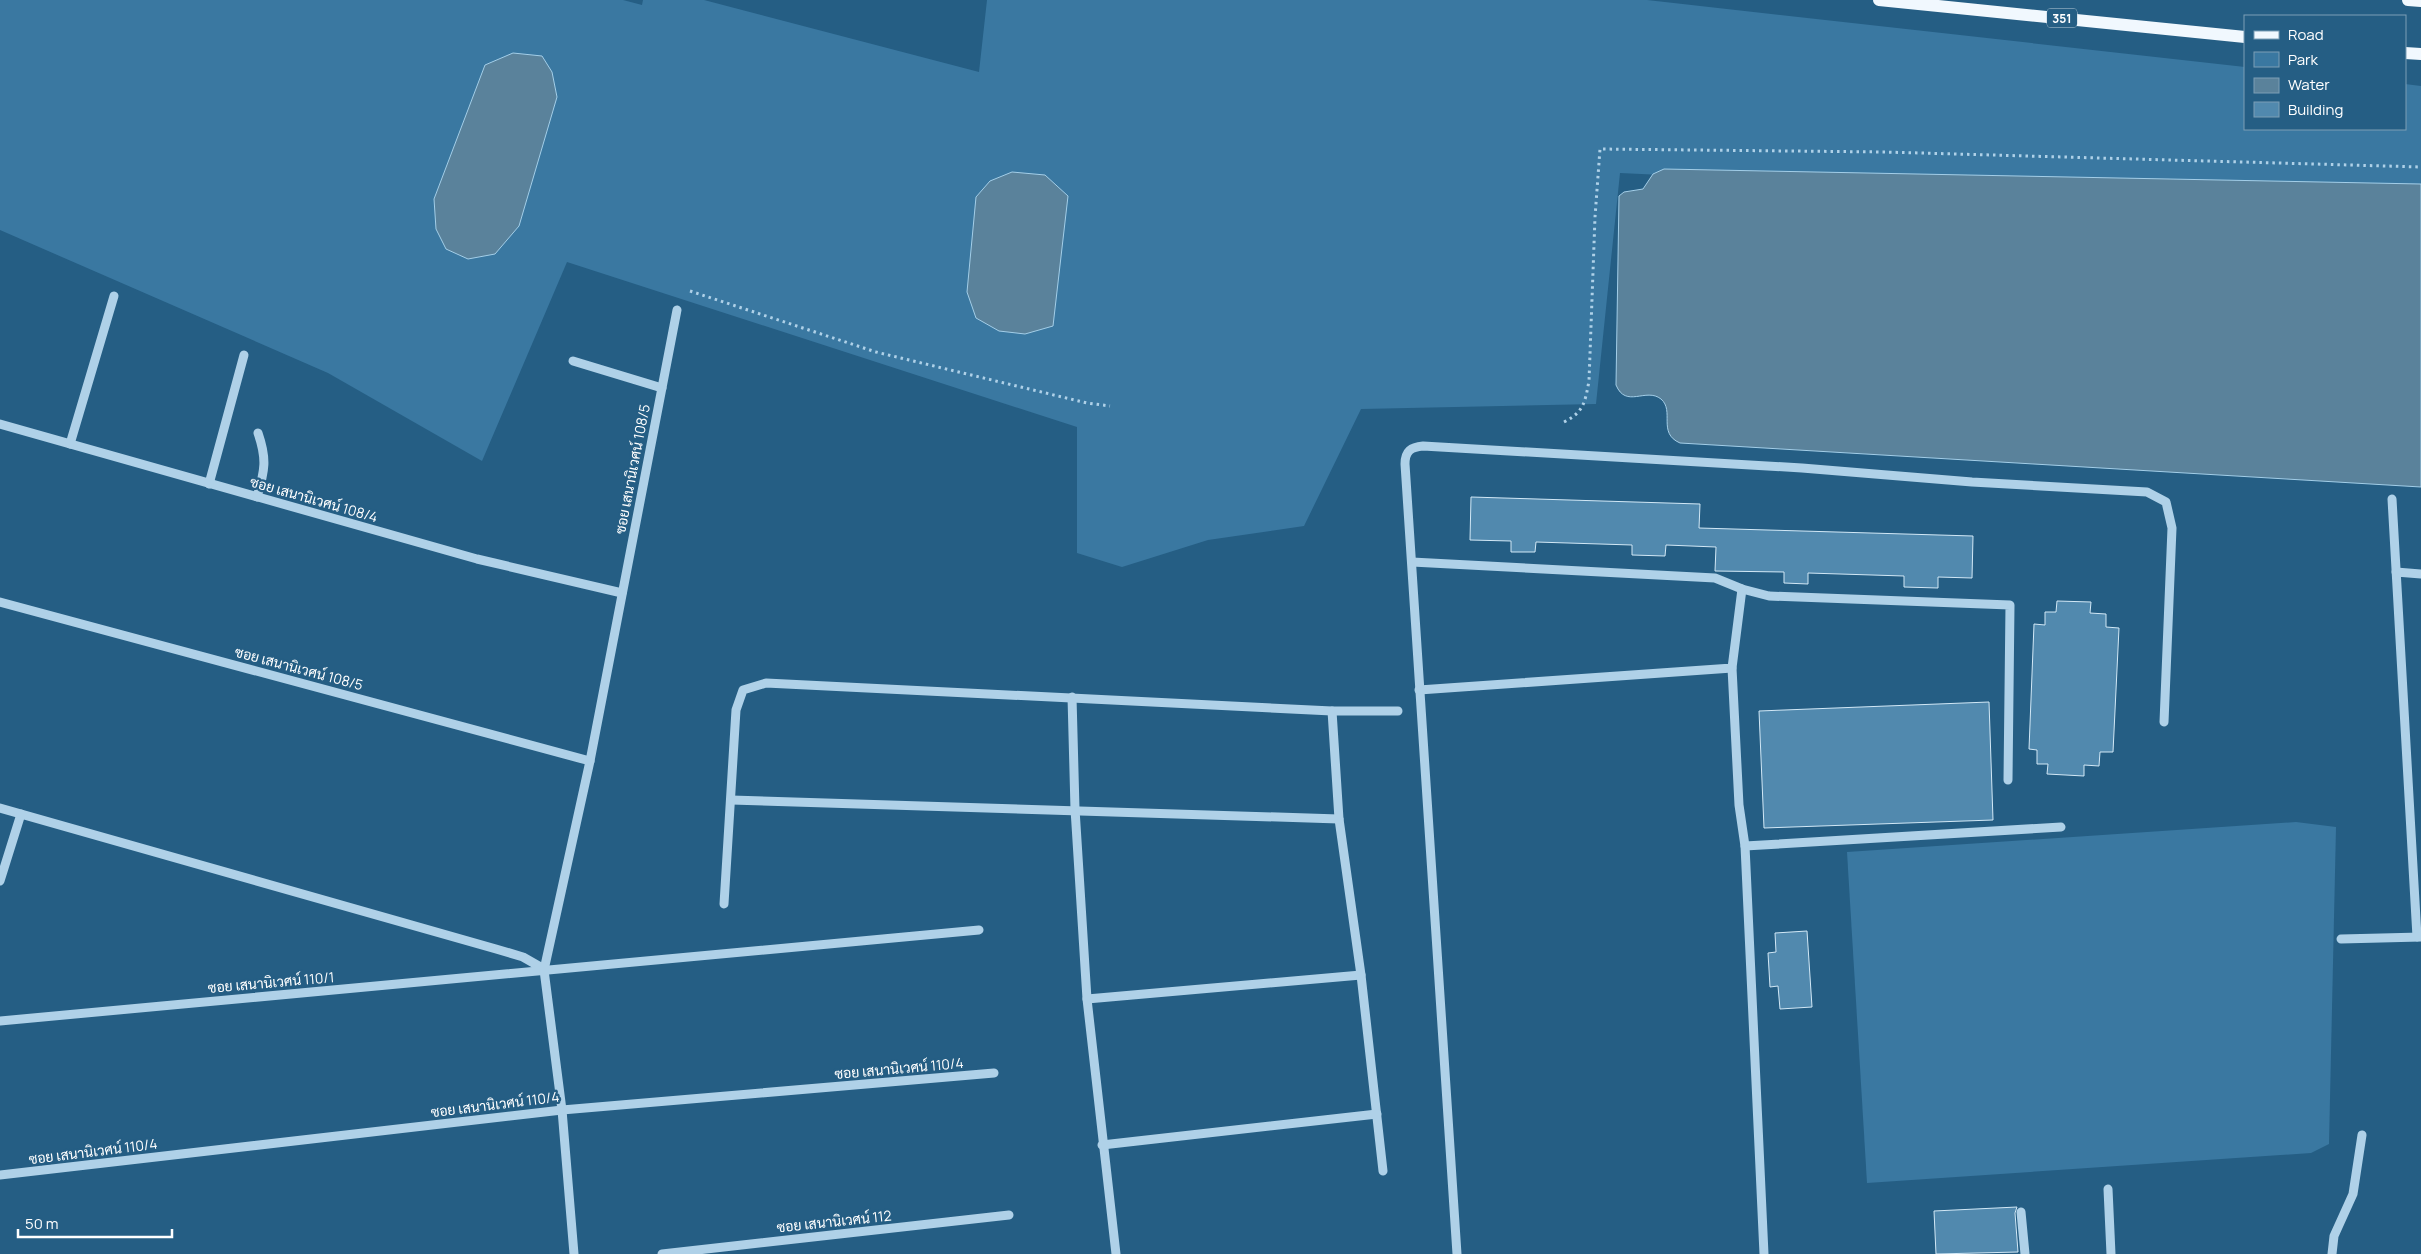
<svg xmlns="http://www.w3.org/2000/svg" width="2421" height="1254" viewBox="0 0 2421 1254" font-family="Manrope,Sarabun,sans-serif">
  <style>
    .green { fill: #3a78a1 }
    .water { fill: #5a829b; stroke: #a3cee8 }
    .building { fill: #5189ae; stroke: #d2e8f6 }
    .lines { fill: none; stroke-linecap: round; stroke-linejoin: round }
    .path { stroke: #afd1e8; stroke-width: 3; stroke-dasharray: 2.5 4; stroke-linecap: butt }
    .minor { stroke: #afd1e8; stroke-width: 9 }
    .major { stroke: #f1f8fe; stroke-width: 12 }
    .labels { text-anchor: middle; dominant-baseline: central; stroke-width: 4.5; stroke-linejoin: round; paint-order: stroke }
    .shield { fill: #255e84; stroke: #becfda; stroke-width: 1 }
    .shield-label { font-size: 12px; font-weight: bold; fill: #fff }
    .street-label { font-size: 14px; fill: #fff; stroke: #255e84 }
  </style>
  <rect width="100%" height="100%" fill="#255e84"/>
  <g class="green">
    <polygon points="0,0 623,0 642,5 643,0 704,0 979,72 987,0 1647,0 2245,67 2245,129 2405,129 2405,84 2421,86 2421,211 1620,173 1596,404 1361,409 1304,526 1208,540 1122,567 1077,553 1077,427 567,262 482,461 328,373 0,230"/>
    <polygon points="2296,822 2336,827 2329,1144 2311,1153 1867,1183 1847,852"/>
  </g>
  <g class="water">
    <polygon points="513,53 542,56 552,72 557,97 519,226 495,254 468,259 446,249 436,229 434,199 485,65"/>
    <path d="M1664 169 2421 184V487L1680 443C1657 433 1675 411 1661 399 1646 387 1626 409 1616 385L1619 196 1624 192 1643 189 1653 174Z"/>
    <polygon points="1012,172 1045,175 1068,196 1053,326 1025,334 999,331 976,318 967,292 976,197 990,181"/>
  </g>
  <g class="building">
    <polygon points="1471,497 1700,504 1699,528 1973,536 1972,578 1938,577 1938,588 1904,587 1904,576 1808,573 1808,584 1784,583 1784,572 1715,571 1716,547 1666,545 1665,556 1632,555 1632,545 1536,542 1535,552 1511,552 1511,541 1470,540"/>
    <polygon points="2057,601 2091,602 2090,613 2106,614 2106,627 2119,628 2113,752 2100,752 2099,766 2084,765 2084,776 2047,774 2048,764 2037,764 2037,750 2029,749 2034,624 2045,625 2045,612 2056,612"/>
    <polygon points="1989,702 1993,820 1764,828 1759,711"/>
    <polygon points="1807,931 1812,1007 1780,1009 1778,986 1770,987 1768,953 1776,952 1775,933"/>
    <polygon points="2017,1207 2015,1213 2018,1252 1936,1254 1934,1211"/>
  </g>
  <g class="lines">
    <g class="path">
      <polyline points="690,291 876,352 1087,403 1110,406"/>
      <path d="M1564 422C1584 412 1585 402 1589 381L1595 217 1600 149 1884 152 2421 167"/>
    </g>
    <g class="minor">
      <polyline points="573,361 662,388"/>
      <polyline points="0,424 477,559 622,593"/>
      <polyline points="70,444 114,296"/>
      <polyline points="209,484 244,355"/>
      <path d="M257 497C265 470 267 459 258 433"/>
      <polyline points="2392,499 2417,937"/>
      <polyline points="1412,562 1715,578 1742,589 1769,596 2010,605 2008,780"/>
      <polyline points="2396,572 2421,574"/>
      <polyline points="0,602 590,761"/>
      <polyline points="1732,668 1739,805 1745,846"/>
      <polyline points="1419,690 1732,668 1742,589"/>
      <polyline points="1072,697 1075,809 1087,999 1116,1254"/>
      <polyline points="1332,711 1339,819 1361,975 1383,1171"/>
      <polyline points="731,800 1339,819"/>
      <polyline points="0,808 496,949 523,957 544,969"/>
      <polyline points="0,881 21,814"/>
      <polyline points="724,904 736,710 743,690 766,683 1332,711 1398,711"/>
      <polyline points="2341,939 2421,937"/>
      <polyline points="1087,999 1361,975"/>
      <polyline points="0,1021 979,930"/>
      <polyline points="1102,1145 1377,1114"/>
      <polyline points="0,1175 562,1110 994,1073"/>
      <polyline points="2108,1189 2111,1254"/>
      <polyline points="2021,1212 2025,1254"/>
      <polyline points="574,1254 562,1110 544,970 590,761 677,310"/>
      <polyline points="662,1254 1009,1215"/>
      <path d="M1457 1254 1405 464C1405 451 1411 447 1423 446L1802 468 1972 482 2147 492 2166 502 2172 528 2164 722"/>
      <polyline points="1764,1254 1745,846 2061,827"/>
      <polyline points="2332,1254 2334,1236 2353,1194 2362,1135"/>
    </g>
    <g class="major">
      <polyline points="1879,0 2245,37"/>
      <polyline points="2408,0 2421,1"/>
      <polyline points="2405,53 2421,54"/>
    </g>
  </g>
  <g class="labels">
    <rect class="shield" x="2047" y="8.5" width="30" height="19" rx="4"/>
    <g class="shield-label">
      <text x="2062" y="18">351</text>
    </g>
    <g class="street-label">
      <text transform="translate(632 469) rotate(-79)">ซอย เสนานิเวศน์ 108/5</text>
      <text transform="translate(314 499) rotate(16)">ซอย เสนานิเวศน์ 108/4</text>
      <text transform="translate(299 668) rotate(15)">ซอย เสนานิเวศน์ 108/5</text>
      <text transform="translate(271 982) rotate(-5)">ซอย เสนานิเวศน์ 110/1</text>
      <text transform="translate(899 1068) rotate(-5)">ซอย เสนานิเวศน์ 110/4</text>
      <text transform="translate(495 1104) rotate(-7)">ซอย เสนานิเวศน์ 110/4</text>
      <text transform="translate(93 1151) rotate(-7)">ซอย เสนานิเวศน์ 110/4</text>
      <text transform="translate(834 1221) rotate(-6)">ซอย เสนานิเวศน์ 112</text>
    </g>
  </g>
  <rect x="2244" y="15" width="162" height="115" fill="#255e84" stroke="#7c9eb5"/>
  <rect x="2254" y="31" width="25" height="8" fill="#f1f8fe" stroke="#7c9eb5"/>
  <text x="2288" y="40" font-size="15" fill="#ffffff">Road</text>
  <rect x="2254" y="52" width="25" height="15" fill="#3a78a1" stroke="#7c9eb5"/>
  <text x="2288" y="65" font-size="15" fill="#ffffff">Park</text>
  <rect x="2254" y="78" width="25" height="15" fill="#5a829b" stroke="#7c9eb5"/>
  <text x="2288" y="90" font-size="15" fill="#ffffff">Water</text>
  <rect x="2254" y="102" width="25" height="15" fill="#5189ae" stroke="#7c9eb5"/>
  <text x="2288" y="115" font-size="15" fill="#ffffff">Building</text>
  <path d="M18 1229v8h154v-8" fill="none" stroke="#ffffff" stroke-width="2.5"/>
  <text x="25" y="1229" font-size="15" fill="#ffffff" stroke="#255e84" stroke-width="4" paint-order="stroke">50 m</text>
</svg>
